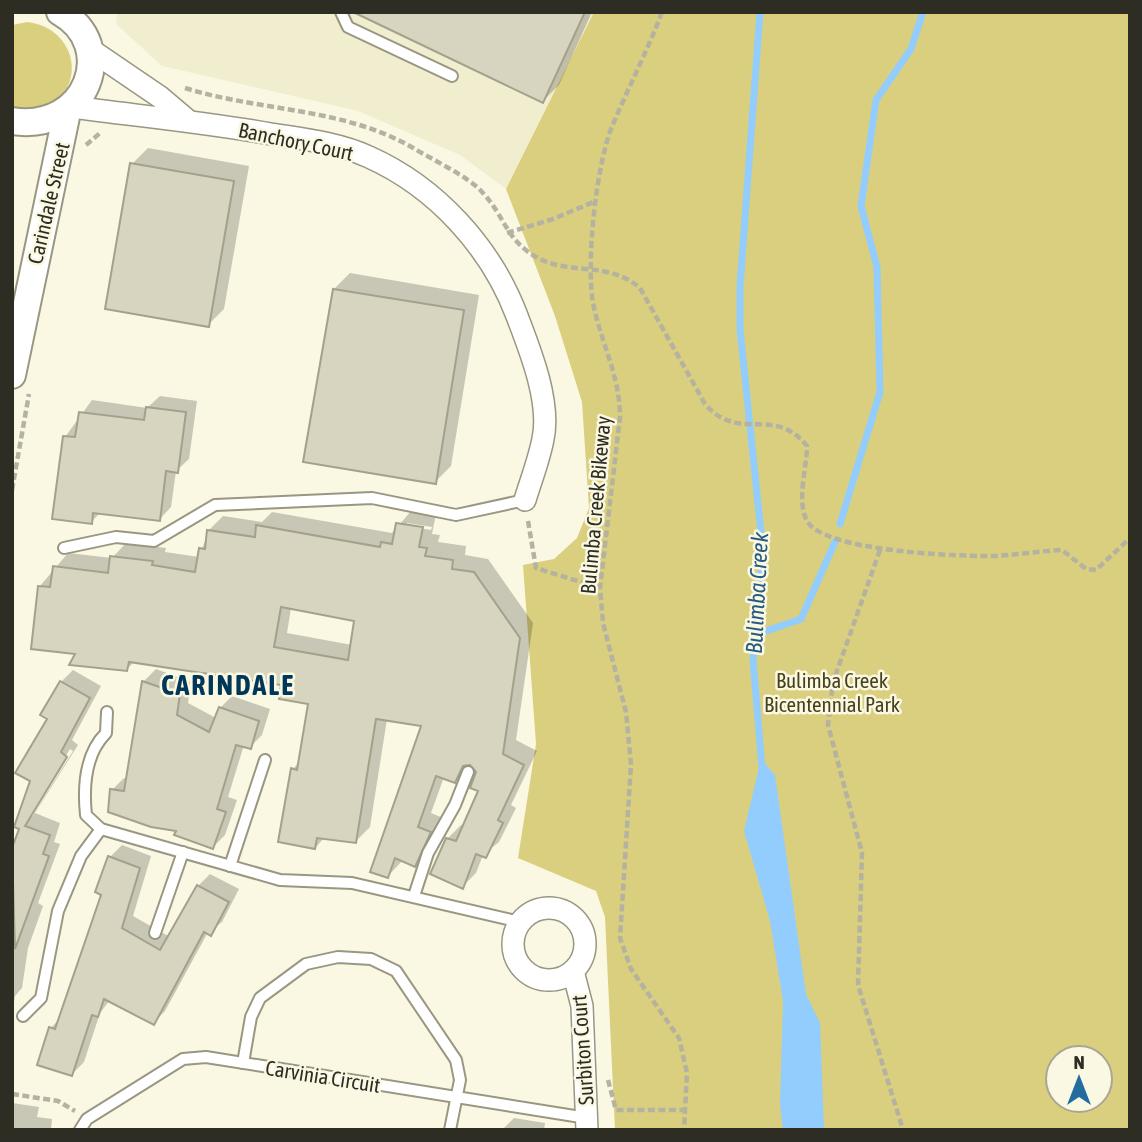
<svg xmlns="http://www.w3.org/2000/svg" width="1142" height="1142" viewBox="0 0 1142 1142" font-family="'Asap Condensed',sans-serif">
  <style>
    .built { fill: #f1eed0 }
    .green { fill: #d9cf7e; fill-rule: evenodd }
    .water { fill: #92cdfd }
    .shadow { fill: #0003; fill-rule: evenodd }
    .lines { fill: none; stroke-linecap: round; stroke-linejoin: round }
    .stream { stroke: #92cdfd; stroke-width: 7 }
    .building { fill: #d7d4bf; stroke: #a3a18c; stroke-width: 2; fill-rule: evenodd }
    .service-casing { stroke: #999782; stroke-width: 14 }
    .minor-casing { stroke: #999782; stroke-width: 24 }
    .tertiary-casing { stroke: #999782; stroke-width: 30 }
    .path { stroke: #b4b2a1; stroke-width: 4.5; stroke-dasharray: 7 3.5; stroke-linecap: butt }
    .service { stroke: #fff; stroke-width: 10 }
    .minor { stroke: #fff; stroke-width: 21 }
    .tertiary { stroke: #fff; stroke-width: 26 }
    .labels { text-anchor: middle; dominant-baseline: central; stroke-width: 5; stroke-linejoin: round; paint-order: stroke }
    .street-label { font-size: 21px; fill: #2e2d24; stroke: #faf8e2 }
    .park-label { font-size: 21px; fill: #47421b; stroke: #faf8e2 }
    .water-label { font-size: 23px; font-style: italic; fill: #255b83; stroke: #faf8e2 }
    .district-label { font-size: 28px; font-weight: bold; letter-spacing: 2px; fill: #003759; stroke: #faf8e2 }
  </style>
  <rect width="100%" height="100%" fill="#faf8e2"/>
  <polygon class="built" points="117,12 594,12 506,189 460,155 358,111 162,66 116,24"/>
  <g class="green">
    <path d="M594 12H1130V1130H615L605 917 596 891 518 858 536 744 523 565 554 559 577 538 589 508 582 402 555 316 506 189ZM1058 1058H1100V1100H1058Z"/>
    <path d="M27 22C78 27 90 93 40 109 32 112 21 109 12 108V25Z"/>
  </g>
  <polygon class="water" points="761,759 775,775 806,994 820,1023 824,1130 783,1130 780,1104 783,1001 770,921 744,831"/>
  <g class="shadow">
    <polygon points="374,12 592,12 559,85 543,101"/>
    <polygon points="148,148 249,166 224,309 208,325 132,164"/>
    <polygon points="350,273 479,295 451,466 435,482 334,289"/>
    <polygon points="160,396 197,401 189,459 176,471 171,507 159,520 101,512 91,522 65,437 92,400 147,408"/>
    <path d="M412 510 436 514 432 534 440 535 438 542 466 546 465 555 488 559 533 623 516 740 537 751 511 805 516 808 499 842 483 855 476 873 462 887 447 839 461 825 465 826 481 790 478 771 470 764 455 781 444 777 431 813 443 818 429 851 415 865 403 860 388 876 423 725 387 719 370 827 356 841 325 837 315 848 293 769 300 761 310 703 283 684 135 661 126 670 40 586 68 553 112 558 126 543 166 548 165 552 199 557 209 530 223 516 262 522 272 512 392 533ZM407 523 432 527 431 530 407 526ZM291 608 356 620 352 645 287 633Z"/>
    <polygon points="156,669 191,682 188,703 216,718 220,708 232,696 270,709 262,735 250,747 244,745 228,797 237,800 225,835 213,847 112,790 124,778 128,779 144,681"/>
    <path d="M73 670 101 686 72 740 78 745 35 813 60 823 54 842 60 844 38 903 43 906 28 948 22 988 15 996 12 1014V854L61 682ZM70 749 73 751 32 817H28Z"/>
    <polygon points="122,845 151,856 133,916 170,937 198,886 210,874 239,889 222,922 208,932 165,1011 153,1023 110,1000 100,1013 84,1062 72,1074 39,1064 51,1028 61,1017 103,894 110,857"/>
    <polygon points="12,1103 39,1107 37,1117 52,1119 51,1130 12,1130"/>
    <polygon points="514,1118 545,1123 544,1130 502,1130"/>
  </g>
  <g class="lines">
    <g class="stream">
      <polyline points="760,12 740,286 740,329 763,552 753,660 762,768"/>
      <polyline points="840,524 880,392 877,267 861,206 876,100 911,49 923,12"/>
      <polyline points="755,635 801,619 835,542"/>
    </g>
  </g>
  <g class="building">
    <polygon points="353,12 585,12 543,103"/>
    <polygon points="130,163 234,181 209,327 105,309"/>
    <polygon points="333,289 464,310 436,484 303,462"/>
    <polygon points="146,407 186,412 178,473 166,471 160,521 93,513 92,524 52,519 63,436 75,437 79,412 144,420"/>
    <path d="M396 523 423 527 419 547 427 548 425 556 453 560 452 569 474 572 520 638 503 754 524 765 498 820 503 823 486 858 476 854 463 889 430 874 446 838 456 841 478 791 470 788 476 772 470 765 463 766 455 783 436 776 418 827 431 832 415 867 395 858 388 878 370 872 421 726 376 719 356 843 317 838 315 849 278 842 291 768 297 770 308 704 279 699 281 685 129 662 127 671 69 665 75 654 31 649 38 586 50 587 53 566 108 573 110 556 153 561 152 565 195 572 199 548 205 549 207 530 255 537 256 525 380 547 381 542 392 544ZM281 607 354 621 348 660 274 647Z"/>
    <polygon points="60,681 90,698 61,752 67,757 25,826 50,835 43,854 49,856 15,949 12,848 19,829 14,827 30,781 15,773 47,719 40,715"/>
    <polygon points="142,681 180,694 177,715 209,732 219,707 259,721 251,749 236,745 217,809 226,812 213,849 174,835 176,831 151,827 108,812 110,789 124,791"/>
    <polygon points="108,856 140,868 122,928 160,950 197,885 229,902 211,936 204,932 154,1025 104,999 98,1017 92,1015 72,1076 37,1065 49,1027 55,1029 101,895 95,892"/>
  </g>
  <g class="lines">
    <defs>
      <g id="service">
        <polyline points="341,12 348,27 452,76"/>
        <polyline points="64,548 116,537 154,541 215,505 372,498 456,515 525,500"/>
        <path d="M107 712 106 733C85 754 83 786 86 815L101 829 280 880 352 883 520 922"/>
        <polyline points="230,866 265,760"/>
        <polyline points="414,896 428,853 455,805 468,772"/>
        <polyline points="155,933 183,852"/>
        <polyline points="23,1016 41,998 58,911 81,856 101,829"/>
        <polyline points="243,1063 251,1017 260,998 306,964 338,957 371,959 396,971 456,1060 460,1080 450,1130"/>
        <polyline points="80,1130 87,1119 183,1059 206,1057 587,1118"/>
      </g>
      <g id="minor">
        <polyline points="88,48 160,97 186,119"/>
        <path d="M72 107C139 116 204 122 271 134 303 139 339 143 369 157 436 187 491 247 517 316 530 350 551 402 543 439 539 460 531 480 525 500"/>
        <circle cx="549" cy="944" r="36"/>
        <polyline points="573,971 582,1006 587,1130"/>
      </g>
      <g id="tertiary">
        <path d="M12 121C88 133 119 45 60 12"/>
        <polyline points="12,375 67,112"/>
      </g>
    </defs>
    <use href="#service" class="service-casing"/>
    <use href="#minor" class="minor-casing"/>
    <use href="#tertiary" class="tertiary-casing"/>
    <g class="path">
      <path d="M662 12C647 52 627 90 611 129 596 169 586 261 593 303 601 343 620 376 620 417L600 588 603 623 626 712 631 765 620 938 631 969 679 1038 687 1073 684 1130"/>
      <path d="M185 88C262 112 344 107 415 149 433 160 469 177 482 192 506 217 505 241 540 259 572 275 608 261 640 288L705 404C740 444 773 404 807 446 807 467 796 501 807 521 824 551 952 556 987 556 1012 556 1037 551 1062 550L1086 569 1096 570 1130 538"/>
      <polyline points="86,145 100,133"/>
      <polyline points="507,233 553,219 596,201"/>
      <polyline points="12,490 29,394"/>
      <polyline points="528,521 536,568 600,588"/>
      <polyline points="880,550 833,682 828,725 862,853 858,985 903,1130"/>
      <polyline points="608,1080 616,1110 686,1110"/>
      <polyline points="12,1094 58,1101 75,1111"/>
    </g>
    <use href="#service" class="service"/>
    <use href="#minor" class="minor"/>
    <use href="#tertiary" class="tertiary"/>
  </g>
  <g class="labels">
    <g class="street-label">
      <text transform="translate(296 141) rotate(12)">Banchory Court</text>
      <text transform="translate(48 203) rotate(-77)">Carindale Street</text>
      <text transform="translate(595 505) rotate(-85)">Bulimba Creek Bikeway</text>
      <text transform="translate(582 1050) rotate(-94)">Surbiton Court</text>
      <text transform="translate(323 1076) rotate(9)">Carvinia Circuit</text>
    </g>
    <g class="park-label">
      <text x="832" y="680">Bulimba Creek<tspan x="832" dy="24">Bicentennial Park</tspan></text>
    </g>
    <g class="water-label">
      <text transform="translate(757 593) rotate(-87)">Bulimba Creek</text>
    </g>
    <g class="district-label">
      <text x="228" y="685">CARINDALE</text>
    </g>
  </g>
  <rect width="1142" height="1142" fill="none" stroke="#2e2d24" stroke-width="28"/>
  <g transform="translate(1079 1079)"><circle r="33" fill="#faf8e2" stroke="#a8a796" stroke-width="2"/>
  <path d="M0-5L12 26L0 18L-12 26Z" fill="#236c9f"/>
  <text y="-10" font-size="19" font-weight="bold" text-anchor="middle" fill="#2e2d24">N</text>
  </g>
</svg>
